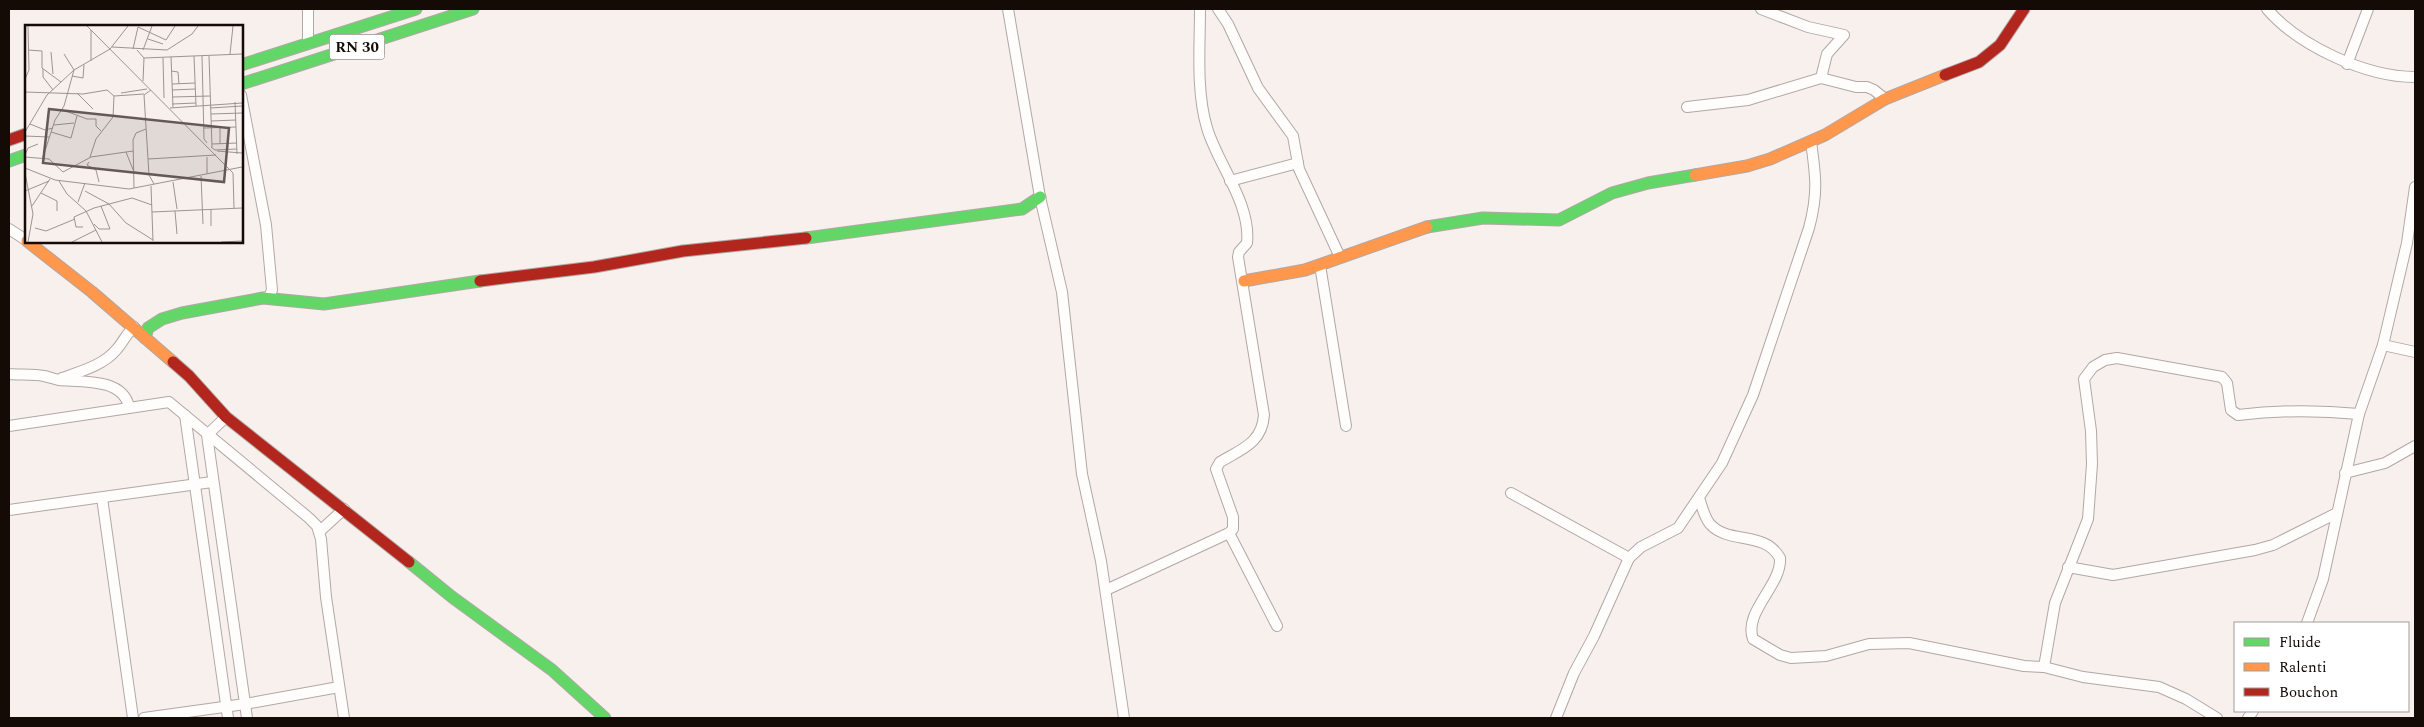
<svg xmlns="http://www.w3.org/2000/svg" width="2424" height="727" viewBox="0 0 2424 727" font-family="Spectral,serif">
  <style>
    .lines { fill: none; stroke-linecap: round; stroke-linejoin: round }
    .street-casing { stroke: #b1a8a5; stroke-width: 12 }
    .fast-casing { stroke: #b1a8a5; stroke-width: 13 }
    .slow-casing { stroke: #b1a8a5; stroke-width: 13 }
    .jam-casing { stroke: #b1a8a5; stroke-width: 13 }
    .street { stroke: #fefdfc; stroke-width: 10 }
    .fast { stroke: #63d668; stroke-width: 11 }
    .slow { stroke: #ff974d; stroke-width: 11 }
    .jam { stroke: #b3261e; stroke-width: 11 }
    .labels { text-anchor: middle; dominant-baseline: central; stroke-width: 4; stroke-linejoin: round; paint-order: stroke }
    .shield { fill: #fff; stroke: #5a5451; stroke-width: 1 }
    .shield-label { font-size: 15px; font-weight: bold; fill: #140a06 }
    .inset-road { fill: none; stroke: #9c9491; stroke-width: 1 }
    .view { fill: #635a57; fill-opacity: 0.15; stroke: #635a57; stroke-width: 2.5 }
    .inset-edge { fill: none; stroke: #140a06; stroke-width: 2.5 }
  </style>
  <rect width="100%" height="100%" fill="#f7f0ed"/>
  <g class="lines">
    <defs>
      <g id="street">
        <polyline points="308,9 308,44"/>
        <polyline points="1008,9 1040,197 1062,292 1082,474 1101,561 1124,718"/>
        <polyline points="1218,9 1228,24 1258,88 1293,136 1299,169 1340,257"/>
        <polyline points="1761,9 1808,27 1844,35 1827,54 1821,78"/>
        <path d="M2267 9C2299 46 2366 77 2415 77"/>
        <polyline points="2347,64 2368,9"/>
        <polyline points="241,95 266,225 272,290 269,297 263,298"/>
        <polyline points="1687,107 1748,100 1821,78 1856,87 1867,87 1874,90 1885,99"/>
        <polyline points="1230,181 1298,163"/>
        <polyline points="9,229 26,240"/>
        <polyline points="1320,265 1346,426"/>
        <polyline points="2383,345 2415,352"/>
        <path d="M9 374C20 375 33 374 44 376 49 377 54 379 59 380 82 382 123 378 129 407"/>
        <path d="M62 378C82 371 104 365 117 349 124 341 126 334 134 327"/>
        <polyline points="185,415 228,718"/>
        <polyline points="226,417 207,435 247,718"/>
        <polyline points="9,426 169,402 309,518 317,526 321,539 326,597 344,718"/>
        <polyline points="2345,473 2385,463 2415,446"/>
        <polyline points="1511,493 1629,558"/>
        <polyline points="102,498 133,718"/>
        <path d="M1699 498C1702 506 1704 517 1710 524 1729 545 1764 530 1780 558 1782 585 1743 612 1753 639L1780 655 1791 658 1826 656 1869 644 1909 643 2024 666 2044 667 2083 677 2159 687 2186 699 2217 718"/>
        <polyline points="9,510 212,482"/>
        <polyline points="320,531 344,509"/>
        <polyline points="1229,533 1277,626"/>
        <polyline points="2068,567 2113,575 2255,550 2273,545 2337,513"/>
        <path d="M1106 590 1229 533 1233 529V517L1216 469 1220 462C1242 449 1262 443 1264 415L1238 257 1239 252 1247 243C1251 203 1218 165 1207 128 1196 91 1200 47 1200 9"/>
        <polyline points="2307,623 2323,579 2359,414 2383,345 2407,243 2415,187"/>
        <path d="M2044 667 2055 603 2088 519 2092 464 2091 431 2084 379 2093 367 2105 360 2117 358 2222 377 2227 383 2231 410 2238 415C2279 410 2318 410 2359 414"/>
        <polyline points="144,718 245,704 339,687"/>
        <path d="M1556 718 1574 673 1594 636 1629 558 1641 547 1678 528 1722 463 1753 395 1809 228C1818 194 1816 177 1811 142"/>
        <polyline points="2248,718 2253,711"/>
      </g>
      <g id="fast">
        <polyline points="241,65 416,9"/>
        <polyline points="241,84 473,9"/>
        <polyline points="9,161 26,155"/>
        <polyline points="1427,227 1483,218 1559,220 1612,193 1648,183 1695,175"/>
        <polyline points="806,238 1022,209 1040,197"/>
        <polyline points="145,338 148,328 162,319 182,313 263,298 324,304 480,281"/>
        <polyline points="409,562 452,597 552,670 605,718"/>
      </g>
      <g id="slow">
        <polyline points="1695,175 1747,166 1770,159 1825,135 1885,99 1945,75"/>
        <polyline points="27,241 92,292 173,362"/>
        <polyline points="1244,281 1305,270 1427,227"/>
      </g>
      <g id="jam">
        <polyline points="1945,75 1979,62 2000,45 2024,9"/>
        <polyline points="9,140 26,134"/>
        <polyline points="480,281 594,267 683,251 806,238"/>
        <polyline points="173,362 189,376 226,417 409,562"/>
      </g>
    </defs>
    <use href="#street" class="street-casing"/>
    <use href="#fast" class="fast-casing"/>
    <use href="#slow" class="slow-casing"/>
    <use href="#jam" class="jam-casing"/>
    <use href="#street" class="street"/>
    <use href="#fast" class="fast"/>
    <use href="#slow" class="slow"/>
    <use href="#jam" class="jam"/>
  </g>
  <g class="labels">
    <rect class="shield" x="329.5" y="34.5" width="55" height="25" rx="4"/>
    <g class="shield-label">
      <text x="357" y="47">RN 30</text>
    </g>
  </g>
  <g transform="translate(25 25)">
    <rect width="218" height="218" fill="#f7f0ed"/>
    <path class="inset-road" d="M62 1 208 148 209 183M66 5V36M123 14 138 19M87 22 142 25 167 9 173 1M108 24 113 2 141 15 150 1M3 25 17 26V43L36 57M112 25 119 33 217 29M118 25 127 1M26 27 28 49M205 29 208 1M169 31 171 81M177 31 179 114 182 118M184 31 187 122M146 32 148 82M138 33 139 73M18 44V52L28 65M146 46 153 47 154 59M47 51 58 53 59 40M0 54 4 45 3 1M118 56 119 33M147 59 170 58M126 65 119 70 124 150 129 159M147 65 170 64M0 67 58 69 82 65 89 71 119 69M52 68 68 84M96 68 122 64M147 72 185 71M210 77 212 129M147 79 171 78M145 83 217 78M185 83 217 81M38 85 62 94H71V101L76 106M186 89 217 88M186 96 211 95M5 99 20 105 28 103M29 100 49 98M195 102V119M179 103 211 102M0 107 22 70 49 45 85 24 103 1M26 107 46 113 52 91M0 111 24 112M187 119 212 118M186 122 190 125 212 124M192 126 217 128M101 127 109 147M0 130 3 123 13 119M0 132 24 134 38 147 66 132 108 126M18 132 30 95 39 81 49 45 39 29M65 132 71 114 88 92 89 71M182 132V149M123 134 191 130M64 137 62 140 71 145 74 157M0 143 30 155 104 164 217 142M0 148 8 189 3 217M176 151 178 199M34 156 42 169 61 186 77 217M148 157 152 184M126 161 128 216M109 163 108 115 111 108 121 104M0 166 24 156M60 166 84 179 101 198 128 215M16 168 32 176V186M53 177 60 158M7 181 25 154M186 184V201M150 186 152 209M127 187 217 183M69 199 74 204H85L76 181M58 202H51L49 192 69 183 107 173 127 180M10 203 21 206 50 194M47 217 71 205M196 217 217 216"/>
    <path class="view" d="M24 84 204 103 199 157 18 138Z"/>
    <rect width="218" height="218" class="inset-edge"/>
  </g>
  <rect width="2424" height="727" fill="none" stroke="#140a06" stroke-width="20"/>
  <rect x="2234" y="622" width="175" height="90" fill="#ffffff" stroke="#a19d9b"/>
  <rect x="2244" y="638" width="25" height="8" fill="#63d668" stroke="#a19d9b"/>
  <text x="2279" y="647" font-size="15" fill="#140a06">Fluide</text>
  <rect x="2244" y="663" width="25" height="8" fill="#ff974d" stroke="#a19d9b"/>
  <text x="2279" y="672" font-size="15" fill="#140a06">Ralenti</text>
  <rect x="2244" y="688" width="25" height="8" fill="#b3261e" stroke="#a19d9b"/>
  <text x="2279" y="697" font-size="15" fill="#140a06">Bouchon</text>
</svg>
